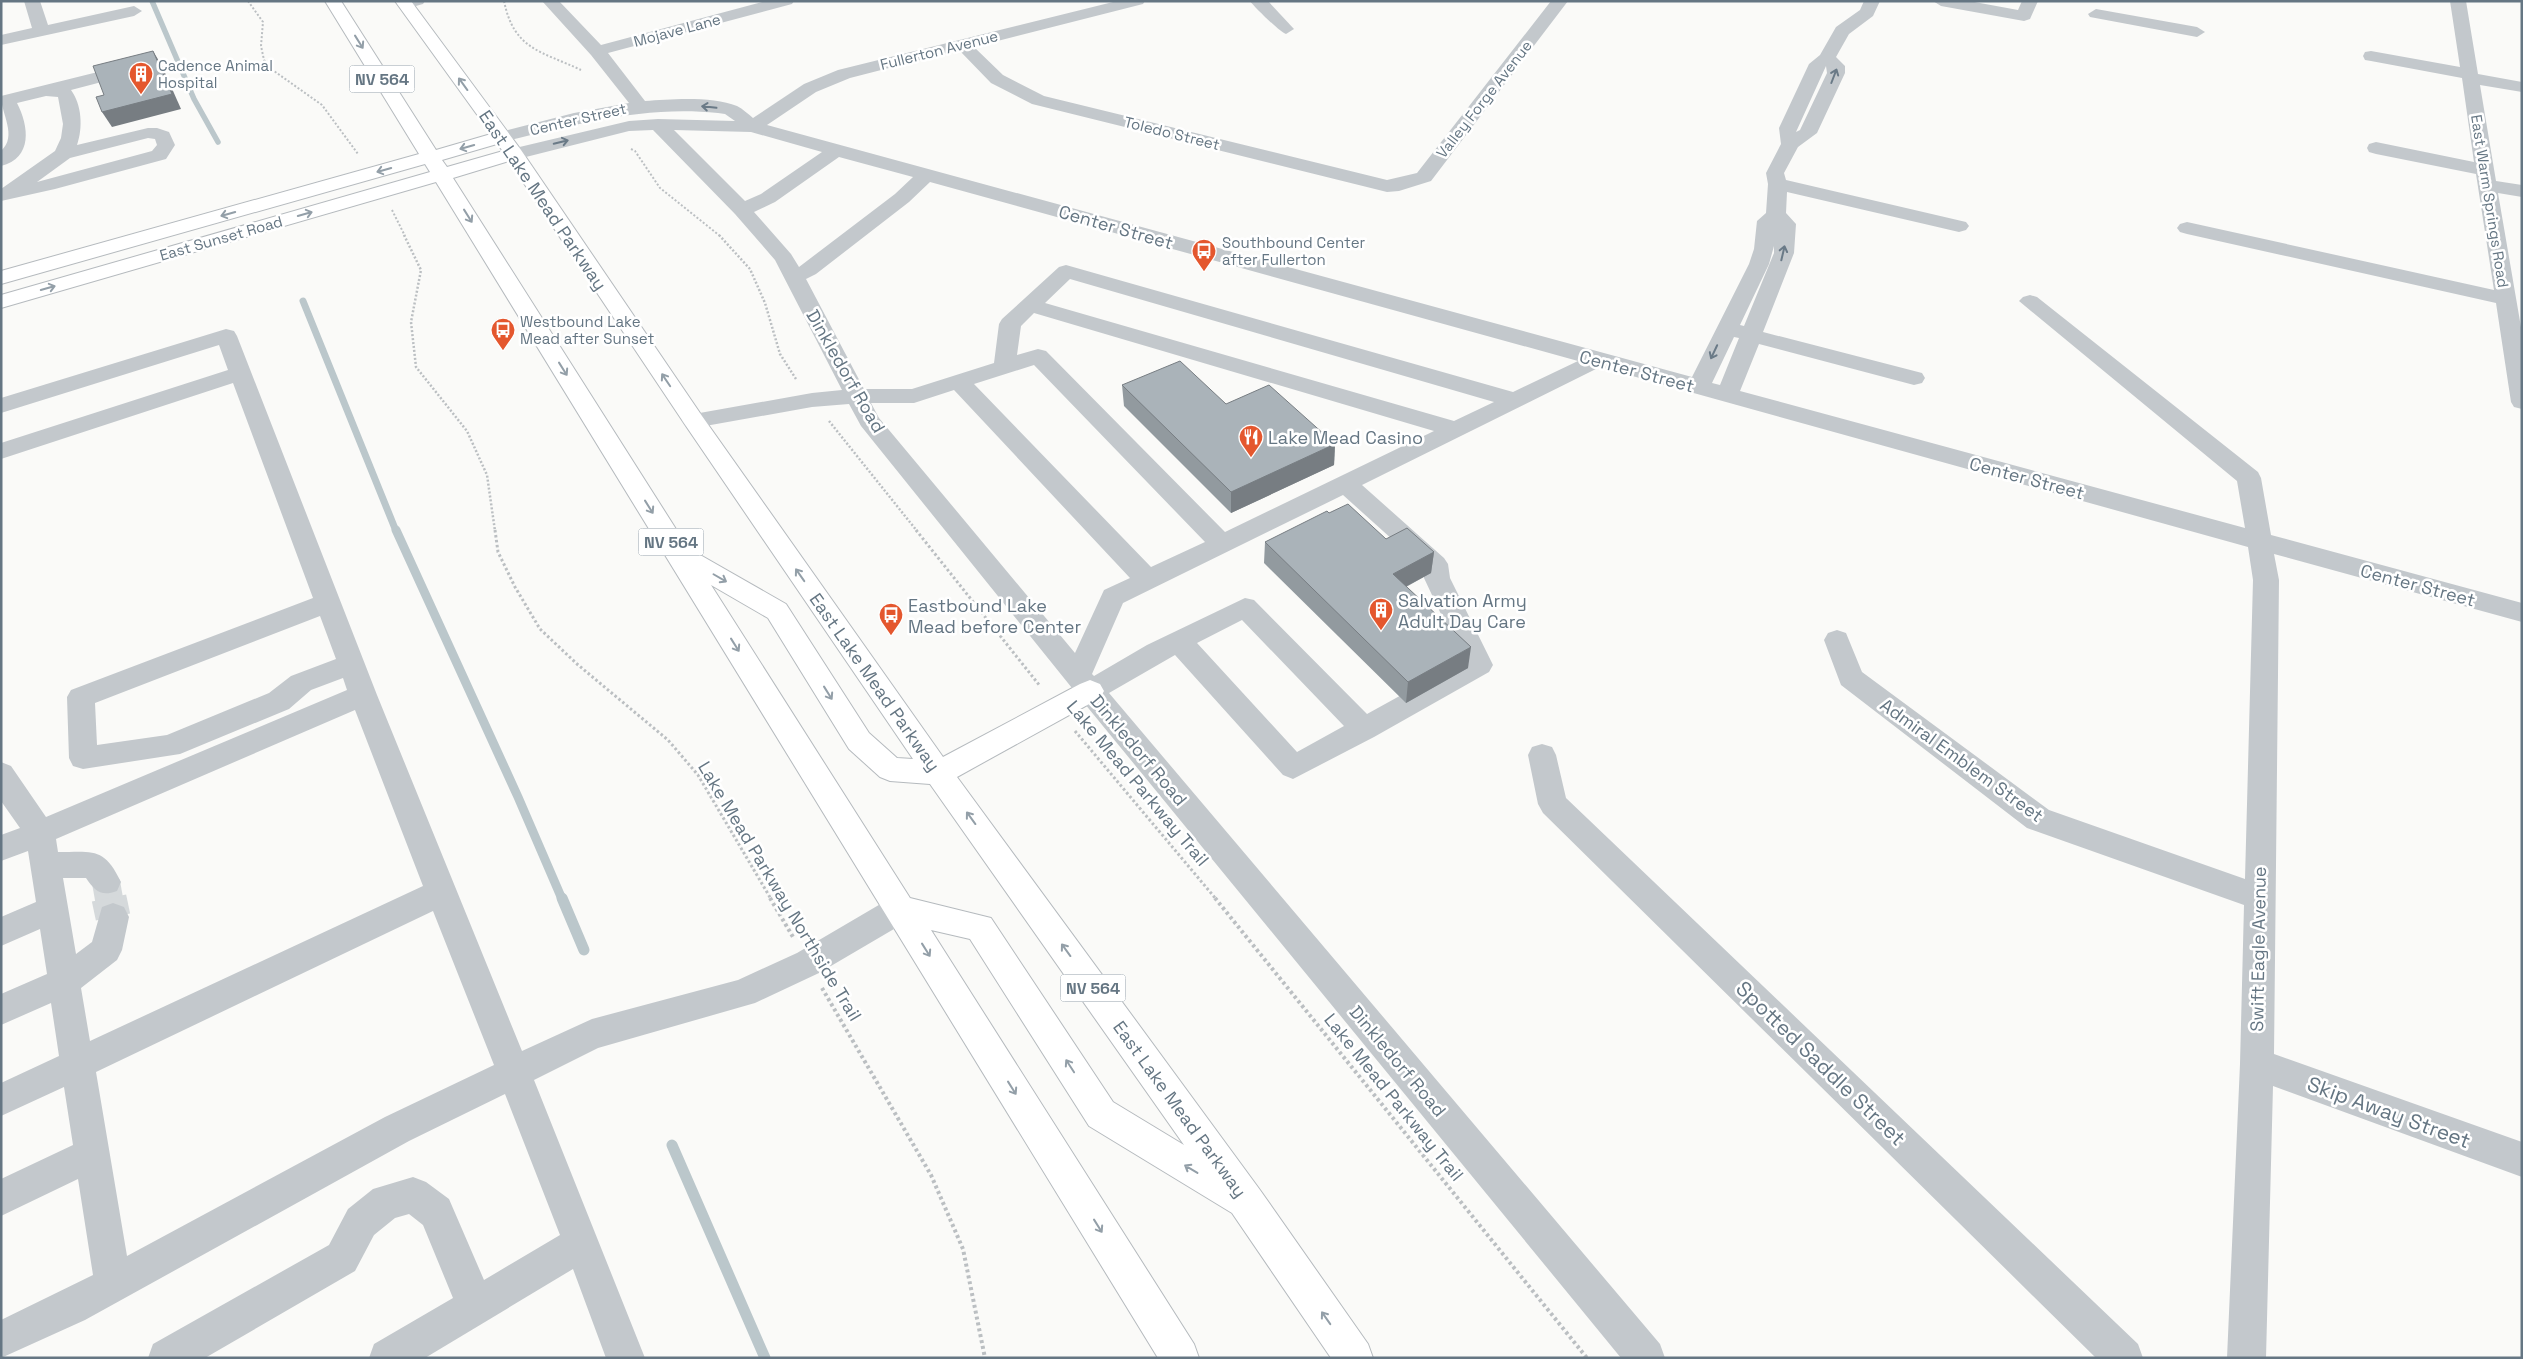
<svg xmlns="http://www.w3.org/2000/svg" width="2523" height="1359" viewBox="0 0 2523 1359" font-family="'Space Grotesk',sans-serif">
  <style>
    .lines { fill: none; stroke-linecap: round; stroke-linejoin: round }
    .stream-far3 { stroke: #bbc7cb; stroke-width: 5.5 }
    .stream-far2 { stroke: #bbc7cb; stroke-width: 7 }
    .stream-far1 { stroke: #bbc7cb; stroke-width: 9 }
    .stream { stroke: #bbc7cb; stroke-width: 11 }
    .minor-tunnel-far1 { stroke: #d5d9db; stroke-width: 28; stroke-dasharray: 28 14; stroke-linecap: butt }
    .minor-tunnel { stroke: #d5d9db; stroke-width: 35; stroke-dasharray: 35 18; stroke-linecap: butt }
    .major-casing { stroke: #b5babe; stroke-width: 2 }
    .path-far3 { stroke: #bbbfc2; stroke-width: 2; stroke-dasharray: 2 2; stroke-linecap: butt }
    .path-far2 { stroke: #bbbfc2; stroke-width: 2.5; stroke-dasharray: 2 2; stroke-linecap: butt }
    .path-far1 { stroke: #bbbfc2; stroke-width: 3; stroke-dasharray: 2.5 2.5; stroke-linecap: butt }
    .path { stroke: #bbbfc2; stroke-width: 4; stroke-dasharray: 3 3; stroke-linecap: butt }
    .minor { fill: #c3c8cc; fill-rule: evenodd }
    .major { fill: #fff; fill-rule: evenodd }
    .wall { fill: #929a9f }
    .shaded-wall { fill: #777d82 }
    .building { fill: #aab3b9; stroke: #777d82 }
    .oneway { stroke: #939fa8 }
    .oneway2 { stroke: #6a7a87 }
    .labels { text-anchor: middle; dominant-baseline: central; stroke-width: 5; stroke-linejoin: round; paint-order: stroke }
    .far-street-label { font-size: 15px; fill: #657683; stroke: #fff }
    .far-poi-label { font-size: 15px; fill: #657683; stroke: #fff; text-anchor: start }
    .shield { fill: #fff; stroke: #939fa8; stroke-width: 1 }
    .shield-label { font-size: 16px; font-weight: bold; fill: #657683 }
    .street-label { font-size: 18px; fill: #657683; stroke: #fff }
    .poi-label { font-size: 18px; fill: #657683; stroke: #fff; text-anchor: start }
    .near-street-label { font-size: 21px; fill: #657683; stroke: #fff }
  </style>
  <rect width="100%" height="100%" fill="#fafaf8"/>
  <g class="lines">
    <polyline class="stream-far3" points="152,1 194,99 218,142"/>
    <polyline class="stream-far2" points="303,301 396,531"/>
    <polyline class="stream-far1" points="396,530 518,797 562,899"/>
    <g class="stream">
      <polyline points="562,898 584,950"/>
      <polyline points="672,1145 765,1358"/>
    </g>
    <polyline class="minor-tunnel-far1" points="106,882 109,899"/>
    <polyline class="minor-tunnel" points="109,898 113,917"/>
    <defs>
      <path id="major" d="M325 1H341L436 150 491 134 395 1H411L521 150 702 416 943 757 1080 684 1090 680 1100 684 1104 691 1100 698 957 777 1260 1190 1368 1344 1373 1358H1331L1232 1213 1089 1126 970 939 931 930 1194 1344 1199 1358H1158L436 182 1 308V295L430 172 425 164 1 284V271L419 154ZM497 144 503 151 447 167 442 160ZM509 161 686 426 913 759 897 758 869 733 786 604 688 548 453 178ZM711 585 768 618 849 749 880 777 890 781 930 784 1184 1145 1113 1102 991 918 910 898Z"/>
    </defs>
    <use href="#major" class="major-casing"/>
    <g class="path-far3">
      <polyline points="248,1 263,22 261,46 264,60 274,71 322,105 358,154"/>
      <path d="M504 1C514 50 541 51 581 70"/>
      <polyline points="631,149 635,151 660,188 720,236"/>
      <polyline points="392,210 405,236"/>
    </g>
    <g class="path-far2">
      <polyline points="404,235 421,270 411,322 416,367 467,431 487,475 495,531"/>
      <polyline points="719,235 750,269 765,303 780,354 796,379"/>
      <polyline points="829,421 917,531"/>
    </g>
    <g class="path-far1">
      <polyline points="495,530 498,552 515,587 540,629 577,664 668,740 698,775 771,899"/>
      <polyline points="916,530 1040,686"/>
      <polyline points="1075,731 1216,899"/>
    </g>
    <g class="path">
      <polyline points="770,898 793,937"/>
      <polyline points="1215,898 1587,1358"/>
      <polyline points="822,988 931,1175 963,1249 985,1358"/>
    </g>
    <g class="minor">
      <polygon points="24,1 40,1 48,25 134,6 142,11 134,16 1,45 1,35 32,28"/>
      <polygon points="399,1 425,1 423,4 405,9 399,7 397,4"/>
      <path d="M542 1H559L601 45 766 1H794L792 4 608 53 645 101C671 99 713 96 737 106 743 109 748 114 753 118L804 84 838 70 1117 1H1145L1143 4 974 47 1003 75 1044 96 1387 180 1417 173 1551 1H1568L1431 181 1399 191 1387 192 1032 104 991 83 959 50 850 78 816 92 767 125 1692 377 1749 264 1754 249 1757 221 1766 213 1768 184 1766 173 1781 144 1779 128 1809 64 1820 55 1836 27 1860 10 1864 1H1880L1873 16 1849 34 1836 57 1845 66V73L1817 133 1798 147 1784 173 1786 180 1966 222 1969 226 1966 230 1959 232 1787 192 1786 213 1796 224 1794 253 1763 332 1922 373 1925 378 1922 383 1914 385 1759 344 1740 391 2245 528 2237 481 2019 301 2023 297 2030 295 2037 297 2258 472 2261 478 2271 535 2522 603V622L2274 554 2279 580 2274 1054 2522 1142V1177L2273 1086 2266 1358H2227L2240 1064 2244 905 2027 828 1841 685 1824 640 1828 633 1837 630 1846 633 1862 672 2049 810 2245 879 2253 580 2248 547 1600 367 1362 485 1444 558 1448 564 1450 578 1493 665 1489 672 1374 737 1293 779 1283 775 1175 655 1109 693 1660 1344 1665 1358H1621L1080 698 861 426 849 404 812 407 694 428 686 426 682 421 686 416 694 414 812 393 842 390 775 260 735 214 653 130 629 131 514 160 507 158 505 154 507 150 629 121 658 119 735 121 725 114 718 113C643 105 574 125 502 142L496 141 493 137 496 133 574 113 629 103 591 55ZM1826 66 1827 73 1800 130 1796 132ZM674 130 751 132 822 152 761 194 745 201ZM839 157 913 177 895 194 799 267 791 254 754 212 775 202ZM930 182 1578 361 1513 392 1066 265 1059 267 1002 319 999 324 994 363 912 389H864L806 279 816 274 909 202ZM1774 246V253L1744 326 1740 325 1769 264ZM1070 279 1494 402 1454 421 1045 303ZM1034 313 1434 431 1225 532 1046 351 1038 349 1017 355 1021 326ZM1734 337 1739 338 1720 385 1712 383ZM1034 365 1205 542 1151 567 974 384ZM954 390 1130 578 1104 590 1075 653 879 418 871 403H914ZM1343 495 1423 567 1424 578 1463 661 1367 714 1254 600 1245 598 1147 645 1094 676 1092 674 1123 603ZM1242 620 1344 726 1297 752 1197 643Z"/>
      <path d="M1250 1H1268L1294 29 1286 34C1281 33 1254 7 1250 1Z"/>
      <polygon points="1933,1 1969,1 2018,10 2022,1 2038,1 2030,19 2024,21 1941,6"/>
      <polygon points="2450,1 2466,1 2478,74 2522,82 2522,92 2480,85 2496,181 2522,185 2522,197 2498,193 2522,333 2522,409 2514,407 2511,402 2496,303 2187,234 2180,232 2177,228 2180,224 2187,222 2494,290 2476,174 2376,154 2369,152 2367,148 2369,144 2376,142 2474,162 2462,78 2371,61 2365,60 2363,56 2365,52 2371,51 2460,67"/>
      <polygon points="2096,9 2197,27 2205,32 2197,37 2090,17 2088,14"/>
      <path d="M134 63 140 64 143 68 140 72 71 90C82 105 83 128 77 145L148 128H157L169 132 175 145 166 159 55 189 1 201V189L55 151 61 138 63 124 58 97 46 96 17 103C29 126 33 158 1 166V151C18 136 1 114 1 96ZM148 138 155 139 157 145 152 151 37 182 70 158Z"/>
      <path d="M226 329 234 331 237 336 377 695 522 1051 592 1019 738 980 797 953 889 899 900 895 911 899 916 909 911 919 819 973 755 1003 598 1048 534 1080 645 1358H606L573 1269 425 1358H369L374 1344 453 1298 423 1225 409 1214 395 1218 374 1235 355 1271 205 1358H148L153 1344 329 1245 348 1209 373 1189 413 1177 426 1182 449 1199 484 1280 560 1235 505 1094 409 1141 85 1320 1 1358V1320L93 1275 78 1179 1 1216V1179L73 1145 64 1087 1 1116V1083L59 1056 51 1003 1 1025V994L47 974 40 929 1 946V917L36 902 28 851 1 861V835L20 828 1 801V762L11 766 46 817 347 690 343 678 311 690 289 709 180 754 83 769 73 766 69 758 67 697 71 690 313 598 233 383 1 459V443L228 370 219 345 1 413V398ZM320 616 336 659 291 676 269 693 167 735 97 745 95 703ZM355 710 423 886 90 1041 81 988 117 960 122 950 129 917 124 907 113 903 102 907 92 942 76 954 63 878H86C95 891 101 897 117 891L121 882C104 847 94 852 58 852L56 839ZM433 911 494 1065 385 1117 127 1256 96 1072Z"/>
      <polygon points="1542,744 1552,747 1556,755 1566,798 2138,1344 2143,1358 2096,1358 1543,813 1538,804 1528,755 1532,747"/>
    </g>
    <use href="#major" class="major"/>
  </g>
  <g class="wall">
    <polygon points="1122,385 1226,404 1335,444 1334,465 1231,513 1124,406"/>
    <polygon points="1329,513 1386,539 1434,552 1431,573 1406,587 1468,668 1406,703 1264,563 1265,542"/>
  </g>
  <g class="shaded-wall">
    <polygon points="153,51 162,66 181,109 112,127 102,112"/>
    <polygon points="1335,444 1334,465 1231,513 1231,492"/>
    <polygon points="1434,552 1431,573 1390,595 1393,574"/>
    <polygon points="1471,647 1468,668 1406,703 1408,682"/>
  </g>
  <g class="building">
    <polygon points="153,51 172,94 102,112 96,97 104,95 93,66"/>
    <polygon points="1180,361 1226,404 1269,385 1335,444 1231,492 1122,385"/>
    <polygon points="1348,504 1386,539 1407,528 1434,552 1393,574 1471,647 1408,682 1265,542 1327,511 1329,513"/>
  </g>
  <defs><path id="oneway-shaft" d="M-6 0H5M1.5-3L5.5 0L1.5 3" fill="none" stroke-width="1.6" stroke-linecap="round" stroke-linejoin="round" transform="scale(1.25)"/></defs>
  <g class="oneway">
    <use href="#oneway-shaft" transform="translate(359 42) rotate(58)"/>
    <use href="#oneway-shaft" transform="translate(463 84) rotate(-126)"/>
    <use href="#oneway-shaft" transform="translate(467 147) rotate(164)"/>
    <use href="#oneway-shaft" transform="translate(384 170) rotate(164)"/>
    <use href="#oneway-shaft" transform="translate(228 214) rotate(164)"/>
    <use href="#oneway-shaft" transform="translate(305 214) rotate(-16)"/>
    <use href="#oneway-shaft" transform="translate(468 216) rotate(58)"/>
    <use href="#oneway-shaft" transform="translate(48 288) rotate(-16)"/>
    <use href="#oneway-shaft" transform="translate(563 369) rotate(58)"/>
    <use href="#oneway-shaft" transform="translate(666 380) rotate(-124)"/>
    <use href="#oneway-shaft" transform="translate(649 507) rotate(58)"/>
    <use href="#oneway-shaft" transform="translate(800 575) rotate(-125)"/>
    <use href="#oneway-shaft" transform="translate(720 578) rotate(30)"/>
    <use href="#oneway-shaft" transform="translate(735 645) rotate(58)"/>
    <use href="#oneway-shaft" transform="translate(828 693) rotate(58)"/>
    <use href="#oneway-shaft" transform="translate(971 818) rotate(-126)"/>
    <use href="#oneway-shaft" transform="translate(926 950) rotate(58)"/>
    <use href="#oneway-shaft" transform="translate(1066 950) rotate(-126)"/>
    <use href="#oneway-shaft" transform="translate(1070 1066) rotate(-123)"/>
    <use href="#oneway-shaft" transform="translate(1012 1088) rotate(58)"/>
    <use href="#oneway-shaft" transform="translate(1191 1169) rotate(-149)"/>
    <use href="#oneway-shaft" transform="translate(1098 1226) rotate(58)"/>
    <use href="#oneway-shaft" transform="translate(1326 1318) rotate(-125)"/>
  </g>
  <g class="oneway2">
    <use href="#oneway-shaft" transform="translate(1834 76) rotate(-69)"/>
    <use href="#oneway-shaft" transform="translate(709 107) rotate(-174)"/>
    <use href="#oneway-shaft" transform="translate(561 142) rotate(-14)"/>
    <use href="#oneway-shaft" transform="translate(1783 253) rotate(-77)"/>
    <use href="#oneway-shaft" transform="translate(1714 352) rotate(115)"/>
  </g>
  <defs>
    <symbol id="building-pin" viewBox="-11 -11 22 30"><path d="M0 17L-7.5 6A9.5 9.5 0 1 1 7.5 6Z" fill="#e4572e" stroke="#fff"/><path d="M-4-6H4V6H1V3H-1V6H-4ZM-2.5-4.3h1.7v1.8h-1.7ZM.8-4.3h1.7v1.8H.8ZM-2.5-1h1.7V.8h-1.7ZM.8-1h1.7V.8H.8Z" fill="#fff"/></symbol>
    <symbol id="bus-pin" viewBox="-11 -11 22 30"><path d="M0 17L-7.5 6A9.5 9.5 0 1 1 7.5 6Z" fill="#e4572e" stroke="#fff"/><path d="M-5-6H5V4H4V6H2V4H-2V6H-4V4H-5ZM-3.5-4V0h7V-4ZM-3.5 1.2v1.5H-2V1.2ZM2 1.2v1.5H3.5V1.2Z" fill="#fff"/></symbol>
    <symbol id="restaurant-pin" viewBox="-11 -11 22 30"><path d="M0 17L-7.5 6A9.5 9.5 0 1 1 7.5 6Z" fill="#e4572e" stroke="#fff"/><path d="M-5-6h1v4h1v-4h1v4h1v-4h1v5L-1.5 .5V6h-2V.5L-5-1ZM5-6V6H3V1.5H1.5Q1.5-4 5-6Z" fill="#fff"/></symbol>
  </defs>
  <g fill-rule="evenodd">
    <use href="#building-pin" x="127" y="60" width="28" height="38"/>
    <use href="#bus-pin" x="1190" y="237" width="28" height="38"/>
    <use href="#bus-pin" x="489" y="316" width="28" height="38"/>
    <use href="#restaurant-pin" x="1237" y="423" width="28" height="38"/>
    <use href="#building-pin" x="1367" y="596" width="28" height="38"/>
    <use href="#bus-pin" x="877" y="601" width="28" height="38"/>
  </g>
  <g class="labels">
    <g class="far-street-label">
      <text transform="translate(677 30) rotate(-15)">Mojave Lane</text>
      <text transform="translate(939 50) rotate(-14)">Fullerton Avenue</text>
      <text transform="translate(1484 99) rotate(-52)">Valley Forge Avenue</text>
      <text transform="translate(578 119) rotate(-13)">Center Street</text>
      <text transform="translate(1172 133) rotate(14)">Toledo Street</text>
      <text transform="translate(2490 201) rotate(81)">East Warm Springs Road</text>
      <text transform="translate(221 238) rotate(-16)">East Sunset Road</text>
    </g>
    <g class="far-poi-label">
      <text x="158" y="65">Cadence Animal<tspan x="158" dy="17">Hospital</tspan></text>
      <text x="1222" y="242">Southbound Center<tspan x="1222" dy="17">after Fullerton</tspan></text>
      <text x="520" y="321">Westbound Lake<tspan x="520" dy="17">Mead after Sunset</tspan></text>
    </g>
    <g class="shield">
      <rect x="349.5" y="65.5" width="65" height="27" rx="4"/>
      <rect x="638.5" y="528.5" width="65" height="27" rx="4"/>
      <rect x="1060.5" y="974.5" width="65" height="27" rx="4"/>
    </g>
    <g class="shield-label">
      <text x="382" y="79">NV 564</text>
      <text x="671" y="542">NV 564</text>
      <text x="1093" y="988">NV 564</text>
    </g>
    <g class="street-label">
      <text transform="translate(543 200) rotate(56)">East Lake Mead Parkway</text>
      <text transform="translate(1116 227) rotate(16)">Center Street</text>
      <text transform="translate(846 371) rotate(60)">Dinkledorf Road</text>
      <text transform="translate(1637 371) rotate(15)">Center Street</text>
      <text transform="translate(2027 478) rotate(15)">Center Street</text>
      <text transform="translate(2418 585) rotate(15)">Center Street</text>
      <text transform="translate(875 682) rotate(55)">East Lake Mead Parkway</text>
      <text transform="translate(1139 750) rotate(50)">Dinkledorf Road</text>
      <text transform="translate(1962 760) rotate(36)">Admiral Emblem Street</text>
      <text transform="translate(1138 783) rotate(50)">Lake Mead Parkway Trail</text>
      <text transform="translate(780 891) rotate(59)">Lake Mead Parkway Northside Trail</text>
      <text transform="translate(2258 949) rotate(-89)">Swift Eagle Avenue</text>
      <text transform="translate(1398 1061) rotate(50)">Dinkledorf Road</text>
      <text transform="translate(1394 1097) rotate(51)">Lake Mead Parkway Trail</text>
      <text transform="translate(1180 1109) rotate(54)">East Lake Mead Parkway</text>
    </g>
    <g class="poi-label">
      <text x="1268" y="437">Lake Mead Casino</text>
      <text x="1398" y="600">Salvation Army<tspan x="1398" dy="21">Adult Day Care</tspan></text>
      <text x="908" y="605">Eastbound Lake<tspan x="908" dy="21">Mead before Center</tspan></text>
    </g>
    <g class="near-street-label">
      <text transform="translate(1821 1063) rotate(44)">Spotted Saddle Street</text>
      <text transform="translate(2389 1112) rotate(20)">Skip Away Street</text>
    </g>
  </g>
  <rect width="2523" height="1359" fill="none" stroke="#657683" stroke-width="5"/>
</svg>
